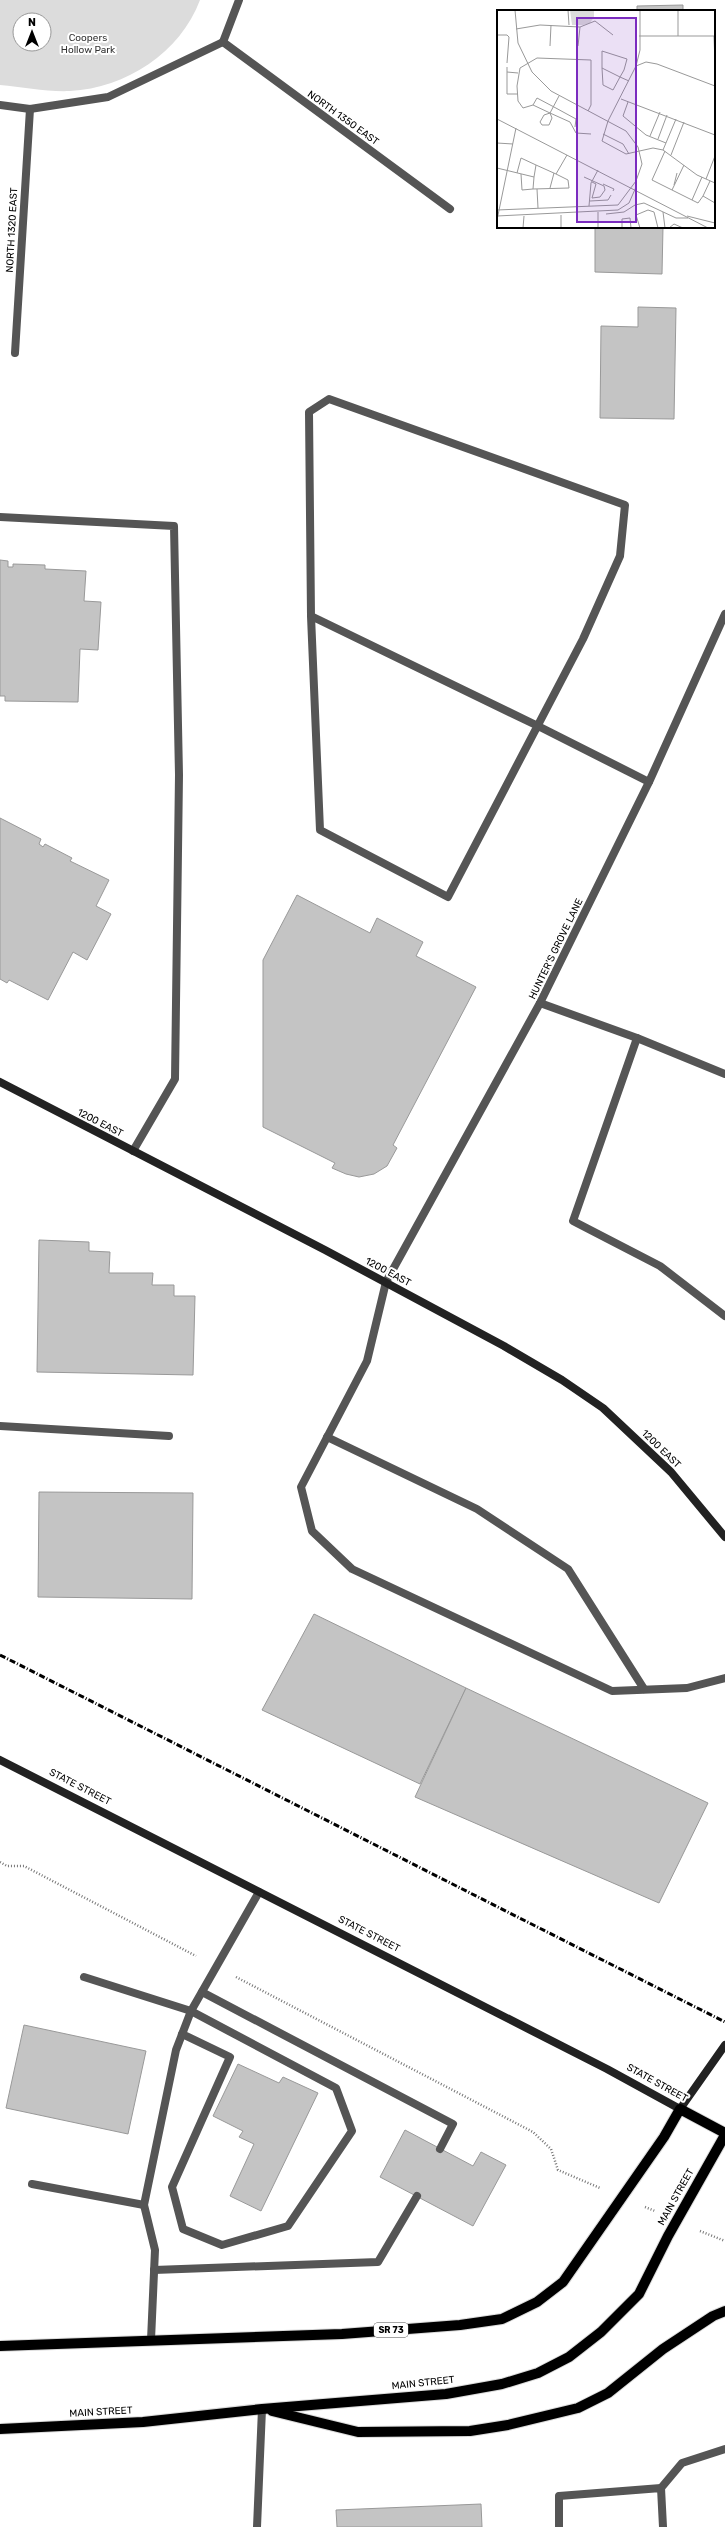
<svg xmlns="http://www.w3.org/2000/svg" width="725" height="2527" viewBox="0 0 725 2527" font-family="Rubik,sans-serif">
  <style>
    .green { fill: #dcdcdc; fill-rule: evenodd }
    .building { fill: #c4c4c4; stroke: #999 }
    .lines { fill: none; stroke-linecap: round; stroke-linejoin: round }
    .primary-casing { stroke: #dbdbdb; stroke-width: 12 }
    .path { stroke: #777; stroke-width: 2.5; stroke-dasharray: 1 2; stroke-linecap: butt }
    .service { stroke: #555; stroke-width: 8 }
    .minor { stroke: #555; stroke-width: 8 }
    .secondary { stroke: #222; stroke-width: 8 }
    .primary { stroke: #000; stroke-width: 10 }
    .rail { stroke: #000; stroke-width: 3; stroke-dasharray: 6 2 1 2; stroke-linecap: butt }
    .labels { text-anchor: middle; dominant-baseline: central; stroke-width: 4; stroke-linejoin: round; paint-order: stroke }
    .shield { fill: #fff; stroke: #4c4c4c; stroke-width: 1 }
    .shield-label { font-size: 9px; font-weight: bold; fill: #000 }
    .park-label { font-size: 10px; fill: #333; stroke: #fff }
    .street-label { font-size: 10px; fill: #000; stroke: #fff }
    .inset-road { fill: none; stroke: #999; stroke-width: 1 }
    .view { fill: #7b2cbf; fill-opacity: 0.15; stroke: #7b2cbf; stroke-width: 2 }
    .inset-edge { fill: none; stroke: #000; stroke-width: 2 }
  </style>
  <rect width="100%" height="100%" fill="#fff"/>
  <path class="green" d="M0 0H200C180 53 126 88 70 91 47 92 23 87 0 85ZM20 20H44V44H20Z"/>
  <g class="building">
    <polygon points="683,5 683,11 637,11 637,6"/>
    <polygon points="595,227 663,227 662,274 595,272"/>
    <polygon points="638,307 676,308 674,419 600,418 601,326 638,327"/>
    <polygon points="0,560 8,561 8,567 13,567 13,564 45,565 45,569 86,571 84,601 101,602 98,650 80,649 78,702 5,701 5,696 0,696"/>
    <polygon points="0,818 41,839 39,844 43,847 45,844 72,858 70,861 109,880 96,906 111,914 87,960 73,952 48,1000 9,980 7,983 0,979"/>
    <polygon points="297,895 370,933 377,918 423,942 416,956 476,987 393,1145 397,1148 387,1166 374,1174 359,1177 346,1174 332,1168 335,1163 263,1127 263,960"/>
    <polygon points="39,1240 89,1242 89,1251 110,1252 109,1273 153,1273 152,1285 174,1285 174,1296 195,1296 193,1375 37,1372"/>
    <polygon points="39,1492 193,1493 192,1599 38,1597"/>
    <polygon points="314,1614 466,1688 420,1784 262,1710"/>
    <polygon points="466,1688 708,1803 659,1903 415,1797"/>
    <polygon points="24,2025 146,2051 128,2134 6,2108"/>
    <polygon points="238,2064 279,2083 283,2077 318,2093 261,2211 230,2196 254,2144 239,2137 243,2131 213,2116"/>
    <polygon points="405,2130 473,2166 481,2152 506,2165 473,2226 380,2177"/>
    <polygon points="481,2504 482,2527 337,2527 336,2510"/>
  </g>
  <g class="lines">
    <defs>
      <g id="primary">
        <polyline points="0,2346 342,2334 460,2325 502,2319 537,2302 563,2282 664,2137 680,2109 725,2133"/>
        <polyline points="272,2411 358,2432 470,2431 508,2425 578,2408 608,2393 663,2349 713,2316 725,2311"/>
        <polyline points="0,2429 143,2422 262,2409 446,2394 502,2384 538,2373 569,2357 601,2332 639,2294 668,2236 725,2135"/>
      </g>
    </defs>
    <use href="#primary" class="primary-casing"/>
    <g class="path">
      <polyline points="0,1862 7,1866 24,1866 196,1956"/>
      <polyline points="236,1977 533,2132 551,2149 558,2170 600,2188"/>
      <polyline points="645,2207 655,2211"/>
      <polyline points="700,2231 725,2241"/>
    </g>
    <g class="service">
      <polyline points="0,517 174,526 179,775 175,1079 133,1151"/>
      <polyline points="311,616 320,830 448,897 583,639 620,556 625,505 329,399 309,412 311,616 538,726 649,782"/>
      <polyline points="540,1003 637,1038 725,1074"/>
      <polyline points="637,1038 573,1221 660,1266 725,1316"/>
      <polyline points="386,1282 367,1361 301,1487 312,1531 352,1569 612,1691 687,1688 725,1678"/>
      <polyline points="0,1426 169,1436"/>
      <polyline points="327,1437 477,1509 568,1569 644,1689"/>
      <polyline points="84,1977 191,2011 336,2088 352,2131 288,2226 222,2245 183,2229 172,2187 230,2057 182,2034"/>
      <polyline points="202,1992 453,2124 440,2149"/>
      <polyline points="32,2184 144,2205"/>
      <polyline points="154,2270 378,2262 417,2196"/>
      <polyline points="151,2340 155,2250 144,2205 176,2050 191,2011 259,1892"/>
      <polyline points="661,2488 682,2463 725,2449"/>
      <polyline points="257,2527 262,2409"/>
      <polyline points="559,2527 559,2496 661,2488 663,2527"/>
    </g>
    <g class="minor">
      <polyline points="223,42 450,209"/>
      <polyline points="223,42 239,0"/>
      <polyline points="0,105 30,109 108,97 223,42"/>
      <polyline points="15,353 30,109"/>
      <polyline points="386,1282 540,1003 649,782 725,614"/>
    </g>
    <g class="secondary">
      <polyline points="0,1082 325,1250 504,1346 562,1380 603,1408 671,1472 725,1537"/>
      <polyline points="0,1760 607,2069 680,2109 725,2045"/>
    </g>
    <use href="#primary" class="primary"/>
    <polyline class="rail" points="0,1655 725,2022"/>
  </g>
  <g class="labels">
    <rect class="shield" x="374" y="2323" width="34" height="14" rx="3"/>
    <g class="shield-label">
      <text x="391" y="2330">SR 73</text>
    </g>
    <g class="park-label">
      <text x="88" y="38">Coopers<tspan x="88" dy="12">Hollow Park</tspan></text>
    </g>
    <g class="street-label">
      <text transform="translate(343 118) rotate(36)">NORTH 1350 EAST</text>
      <text transform="translate(12 230) rotate(-87)">NORTH 1320 EAST</text>
      <text transform="translate(556 949) rotate(-64)">HUNTER'S GROVE LANE</text>
      <text transform="translate(100 1123) rotate(27)">1200 EAST</text>
      <text transform="translate(388 1272) rotate(28)">1200 EAST</text>
      <text transform="translate(661 1449) rotate(44)">1200 EAST</text>
      <text transform="translate(80 1787) rotate(27)">STATE STREET</text>
      <text transform="translate(369 1934) rotate(27)">STATE STREET</text>
      <text transform="translate(657 2083) rotate(29)">STATE STREET</text>
      <text transform="translate(676 2197) rotate(-61)">MAIN STREET</text>
      <text transform="translate(423 2383) rotate(-6)">MAIN STREET</text>
      <text transform="translate(101 2412) rotate(-3)">MAIN STREET</text>
    </g>
  </g>
  <g transform="translate(497 10)">
    <rect width="218" height="218" fill="#fff"/>
    <path d="M73 0H97V7L93 13 86 15H75Z" fill="#dcdcdc"/>
    <path class="inset-road" d="M71 0 72 15M143 0V40L139 56 111 111 105 131 129 144 156 138 166 140 200 165 218 173M181 0V26M98 11 116 25M19 19 43 15 83 17 98 11M0 25H10L12 27 10 53M142 26H218M217 26 218 54M53 36 54 15M81 36 83 17M139 56 149 52 160 54 218 76M10 57V62L21 63M105 58 106 75 116 80 123 67 127 60 130 49 105 41V58L123 67 132 71M10 62V84H21M62 86 53 103 36 95 26 98 21 91 20 76 23 58 40 48 94 50V95L91 101M124 89 218 125M131 92 126 106 149 125 169 133M36 95 40 88 57 97 79 109 78 117M53 103 55 108 52 115H45L43 112 47 105 53 103 73 112 79 123 94 124M0 109 211 218M106 124 126 134 132 144M153 126 163 102M161 129 170 105M0 133 16 134M166 140 179 109M168 141 155 170 201 193 206 186 218 193M174 145 187 112M0 158 37 167 39 155 59 164 70 145M20 163 24 148 39 155M24 164 25 180 36 179M37 167 36 179 72 178 71 170 59 164M87 167 107 176 108 180 103 187 95 188 99 174 95 172M209 169 218 146M106 174 117 179 116 181M177 175 180 163M53 178 57 163M40 179 41 198M175 180 187 155M206 186 213 171M195 190 205 167M93 191 111 190 114 185M92 196 94 173 101 160M0 200 121 195 139 171 145 154 141 137 129 121 54 81 35 62 21 33 18 0M166 202 168 218M109 204 127 202 138 195 147 193 179 208H191M0 206 121 200 132 193 139 177M190 206 218 213M0 210 19 118M26 218 27 206M64 218V205M101 218V202M125 218V209L133 208 134 218M143 218 139 205 151 200 157 202 161 218M172 218 177 214 186 218"/>
    <path class="view" d="M80 8H139V212H80Z"/>
    <rect width="218" height="218" class="inset-edge"/>
  </g>
  <g transform="translate(32 32)"><circle r="19" fill="#ffffff" stroke="#999999"/>
  <path d="M0-3L7 15L0 10L-7 15Z" fill="#000000"/>
  <text y="-6" font-size="11" font-weight="bold" text-anchor="middle" fill="#000000">N</text>
  </g>
</svg>
